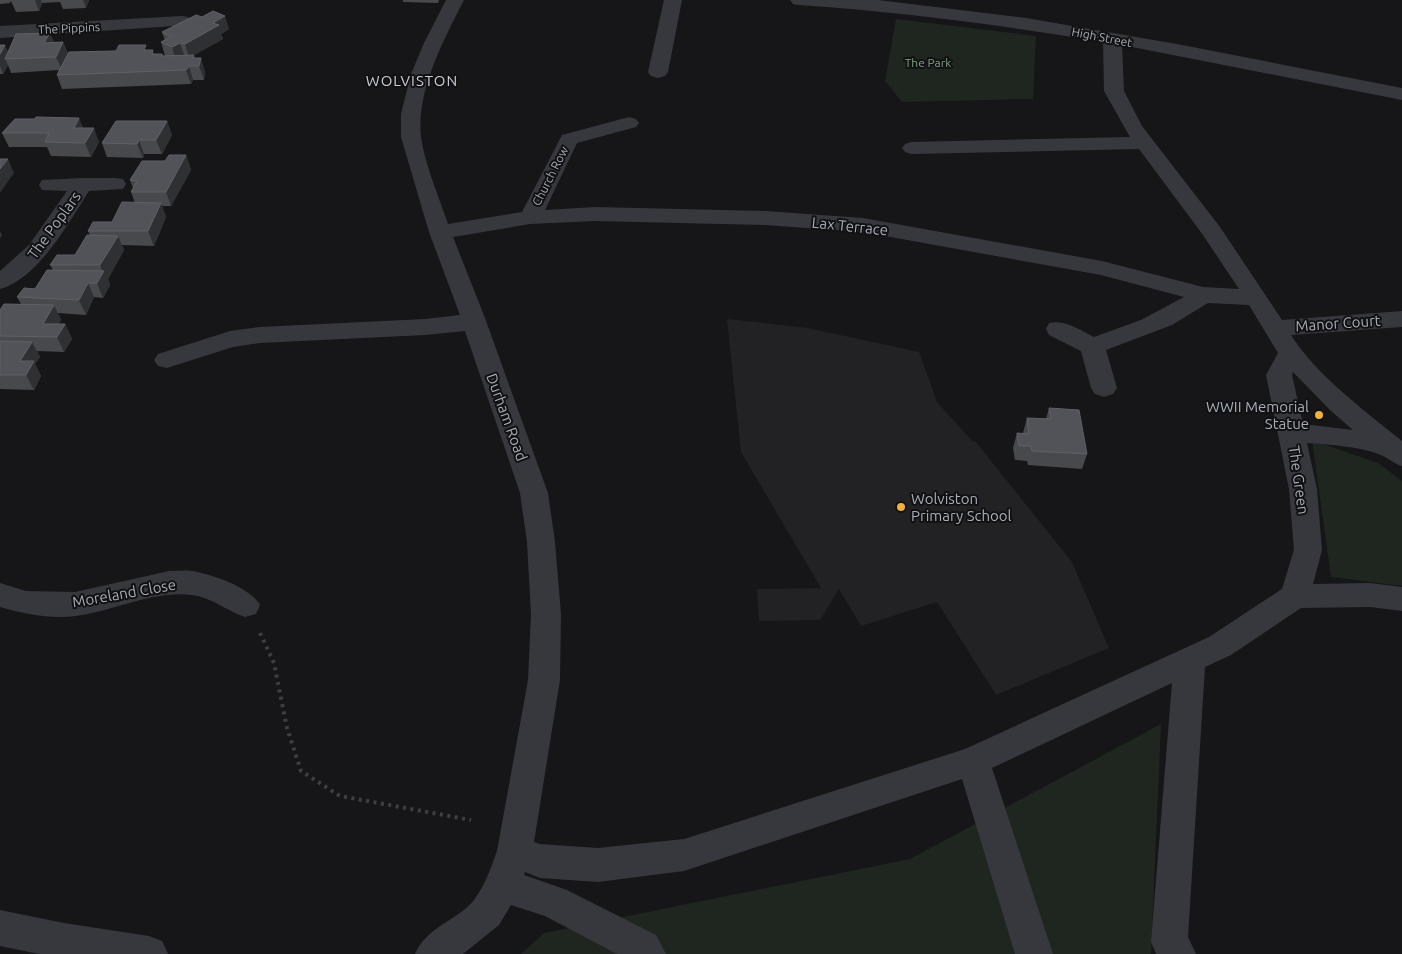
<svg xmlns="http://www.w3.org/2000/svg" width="1402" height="954" viewBox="0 0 1402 954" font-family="Ubuntu,sans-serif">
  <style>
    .built { fill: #222225 }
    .green { fill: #1e261f }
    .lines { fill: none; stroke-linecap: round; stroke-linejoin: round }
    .path { stroke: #3d3f44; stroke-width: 4; stroke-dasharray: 3 4.5; stroke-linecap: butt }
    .minor { fill: #37383d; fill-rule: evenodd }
    .wall { fill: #47494d }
    .shaded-wall { fill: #2f3033 }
    .building { fill: #525359; stroke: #5f6168 }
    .poi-dot { fill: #f2b134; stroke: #111113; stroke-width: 2 }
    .labels { text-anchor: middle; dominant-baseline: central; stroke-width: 4; stroke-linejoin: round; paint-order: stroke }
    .far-street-label { font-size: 12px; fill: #a8adb8; stroke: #111113 }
    .far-park-label { font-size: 12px; fill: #7fa381; stroke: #111113 }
    .far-quarter-label { font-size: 15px; letter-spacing: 1px; fill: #c9ccd4; stroke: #111113 }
    .street-label { font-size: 15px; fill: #a8adb8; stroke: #111113 }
    .poi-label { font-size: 15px; fill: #a8adb8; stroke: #111113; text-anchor: end }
  </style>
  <rect width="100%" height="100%" fill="#161618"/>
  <polygon class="built" points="727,319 808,328 919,352 937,402 973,442 975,441 1072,562 1109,648 996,695 937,602 861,626 839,589 820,620 759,621 757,589 821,588 741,452"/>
  <g class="green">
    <polygon points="896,19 1036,36 1033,99 902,102 885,81"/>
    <polygon points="1312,440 1378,463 1402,481 1402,586 1331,577"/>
    <polygon points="1161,724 1151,954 521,954 544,933 910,859"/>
  </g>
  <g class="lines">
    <polyline class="path" points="260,633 274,663 287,728 301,771 340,796 471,820"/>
    <g class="minor">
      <path d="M446 0H464C444 39 416 91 421 137 425 165 439 197 448 224L522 212 562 135 629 117 636 119 639 123 636 127 577 143 545 210 595 207 765 211 863 218 1102 261 1203 287 1239 289 1203 235 1139 149 912 154 905 152 902 148 905 144 912 142 1130 137 1104 91 1103 42C1002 25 901 12 799 5L793 4 790 0H878L1026 18 1177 44 1402 88V100L1122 45 1124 91 1142 126 1220 227 1282 320 1402 311V327L1291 335C1316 375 1365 411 1402 441V466C1395 464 1391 460 1385 457 1367 447 1327 444 1307 443L1317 489 1322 550 1313 584 1370 583 1402 587V611L1370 607 1301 608 1231 655 1205 667 1188 937 1196 954H1156L1151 942 1172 683 992 768 1053 954H1015L962 779 684 871 598 882 540 878 525 872 524 875 567 890 656 935 666 954H617L545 916 511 905 499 925 463 954H415C427 926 457 921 474 900 485 885 491 868 497 851L528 680 531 614 527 542 520 493 465 331 425 335 260 343 233 347 167 368 158 366 154 360 158 354 230 331 260 327 425 319 460 315 429 232 401 137V114L411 74 424 43ZM595 221 765 225 863 232 1101 275 1184 297 1141 320 1094 337C1080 330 1065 319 1049 323L1046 329 1049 335 1081 351 1091 388 1095 394 1104 397 1113 394 1117 388 1106 350 1172 325 1208 303 1249 305 1278 353 1266 375 1289 489 1294 550 1282 589 1209 637 965 749 684 839 598 848 540 844 534 842 560 680 561 614 555 542 548 493 485 318 453 237 530 224ZM1293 372 1330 410 1353 430 1303 424 1292 375Z"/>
      <polygon points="664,0 682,0 668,72 665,76 658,78 651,76 648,72"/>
      <polygon points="182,16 188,17 191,21 188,25 0,38 0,26"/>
      <path d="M83 178H115L123 179 126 184 123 189 89 191C69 222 38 279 0 289V271L29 245 67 191 42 190 39 185 42 180Z"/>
      <path d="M169 571C177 571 185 570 192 571 212 574 251 588 260 605L256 614 245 617C227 611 211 597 192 595 153 590 114 611 76 616 50 619 24 614 0 607V583L26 591 75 592Z"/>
      <polygon points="0,910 64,923 149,936 162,941 168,954 39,954 0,946"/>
    </g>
  </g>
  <g class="wall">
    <polygon points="0,0 89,0 86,8 63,9 60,2 42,3 39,11 16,12 11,1 10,3 0,4"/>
    <polygon points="403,0 439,0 438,3 403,2"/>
    <polygon points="229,29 221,34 223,39 194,55 195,58 205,72 204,80 193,80 191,84 62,89 57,75 59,70 11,73 8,65 3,74 0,74 0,45 8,53 54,42 63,42 68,54 148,50 155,54 165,56 161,42 165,41 162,32"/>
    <polygon points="167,121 172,135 162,154 144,154 143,158 107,157 102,143"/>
    <polygon points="83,128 99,142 91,157 51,156 47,147 9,147 2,133"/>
    <polygon points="186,155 191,170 171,206 162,206 166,217 154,246 122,245 124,250 108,279 110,285 103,298 94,297 86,315 58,313 61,320 58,324 65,324 72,339 64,352 37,351 40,357 35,364 41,376 34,390 0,389 0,310 21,304 17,297 35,289 53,270 50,265 75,255 90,235 88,231 112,222 135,203 131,192 133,188 130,180 165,161"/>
    <polygon points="1049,408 1087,454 1082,469 1028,465 1027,461 1015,460 1013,448 1017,433 1023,433 1027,418 1046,419"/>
  </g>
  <g class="shaded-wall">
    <polygon points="35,0 41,0 42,3 39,11"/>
    <polygon points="83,0 89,0 86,8"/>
    <polygon points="225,16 229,29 221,34 223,39 189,58 185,44 213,23"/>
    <polygon points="50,33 56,46 44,43"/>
    <polygon points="63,42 68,56 62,70 56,57"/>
    <polygon points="180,43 185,57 176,61 172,47"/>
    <polygon points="5,45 11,58 5,59 8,65 3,74 0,66 0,54"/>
    <polygon points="201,58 205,72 204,80 199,66"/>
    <polygon points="189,66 193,80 191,84 186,70"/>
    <polygon points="79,118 85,132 74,128"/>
    <polygon points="167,121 172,135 162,154 156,140"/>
    <polygon points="94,128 99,142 91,157 85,143"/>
    <polygon points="139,140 144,154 143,158 137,144"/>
    <polygon points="186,155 191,170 171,206 166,192"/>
    <polygon points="8,159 14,173 0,193 0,162"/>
    <polygon points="161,203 166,217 154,246 148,231"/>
    <polygon points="0,231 2,235 0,239"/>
    <polygon points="118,236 124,250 108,279 110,285 103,298 97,283 103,272 100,265"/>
    <polygon points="88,283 94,297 86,315 79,300"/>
    <polygon points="54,305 61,320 51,337 43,324"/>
    <polygon points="65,324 72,339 64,352 57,337"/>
    <polygon points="32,342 40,357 35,364 41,376 34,390 26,375 20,361"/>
  </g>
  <g class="building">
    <polygon points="213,11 225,16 213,23 219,25 185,44 180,43 172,47 161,42 171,37 162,32 196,15 202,17"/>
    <polygon points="50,33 44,43 63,42 56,57 5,59 16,34"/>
    <polygon points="0,45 5,45 0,54"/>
    <polygon points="119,45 146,45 144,50 153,50 152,54 162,54 162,56 194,55 192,58 201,58 199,66 189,66 186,70 57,75 69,52 116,51"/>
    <polygon points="36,117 79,118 74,128 94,128 85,143 45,142 49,133 2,133 15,119 35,119"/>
    <polygon points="116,121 167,121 156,140 139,140 137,144 102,143"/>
    <polygon points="169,155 186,155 166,192 131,192 137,181 130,180 142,161 165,161"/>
    <polygon points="0,159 8,159 0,169"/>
    <polygon points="122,202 161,203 148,231 88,231 93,222 112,222"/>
    <polygon points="87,235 118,236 100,265 50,265 57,255 75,255"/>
    <polygon points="47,270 104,271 97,283 88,283 79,300 17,297 24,288 35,289"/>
    <polygon points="4,304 54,305 43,324 65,324 57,337 0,336 0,310"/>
    <polygon points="0,341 32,342 20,361 34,361 26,375 0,375"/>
    <polygon points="1049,408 1079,410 1087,454 1032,451 1031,446 1019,446 1017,433 1029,434 1027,418 1051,419"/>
  </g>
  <g class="poi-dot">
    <circle cx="1319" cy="415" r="5"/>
    <circle cx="901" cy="507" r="5"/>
  </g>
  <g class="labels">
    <g class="far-street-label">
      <text transform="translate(69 28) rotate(-3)">The Pippins</text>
      <text transform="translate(1102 37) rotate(11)">High Street</text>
      <text transform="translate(550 176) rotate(-63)">Church Row</text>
    </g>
    <g class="far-park-label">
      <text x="928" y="62">The Park</text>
    </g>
    <g class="far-quarter-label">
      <text x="412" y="80">WOLVISTON</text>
    </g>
    <g class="street-label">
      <text transform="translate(54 225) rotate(-54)">The Poplars</text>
      <text transform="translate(850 226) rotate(6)">Lax Terrace</text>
      <text transform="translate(1338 323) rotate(-4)">Manor Court</text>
      <text transform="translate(507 417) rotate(70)">Durham Road</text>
      <text transform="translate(1299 480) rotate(82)">The Green</text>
      <text transform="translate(124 593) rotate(-10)">Moreland Close</text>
    </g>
    <g class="poi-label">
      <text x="1309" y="406">WWII Memorial<tspan x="1309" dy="17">Statue</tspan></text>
      <text x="911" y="498" text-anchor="start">Wolviston<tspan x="911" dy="17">Primary School</tspan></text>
    </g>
  </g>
</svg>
